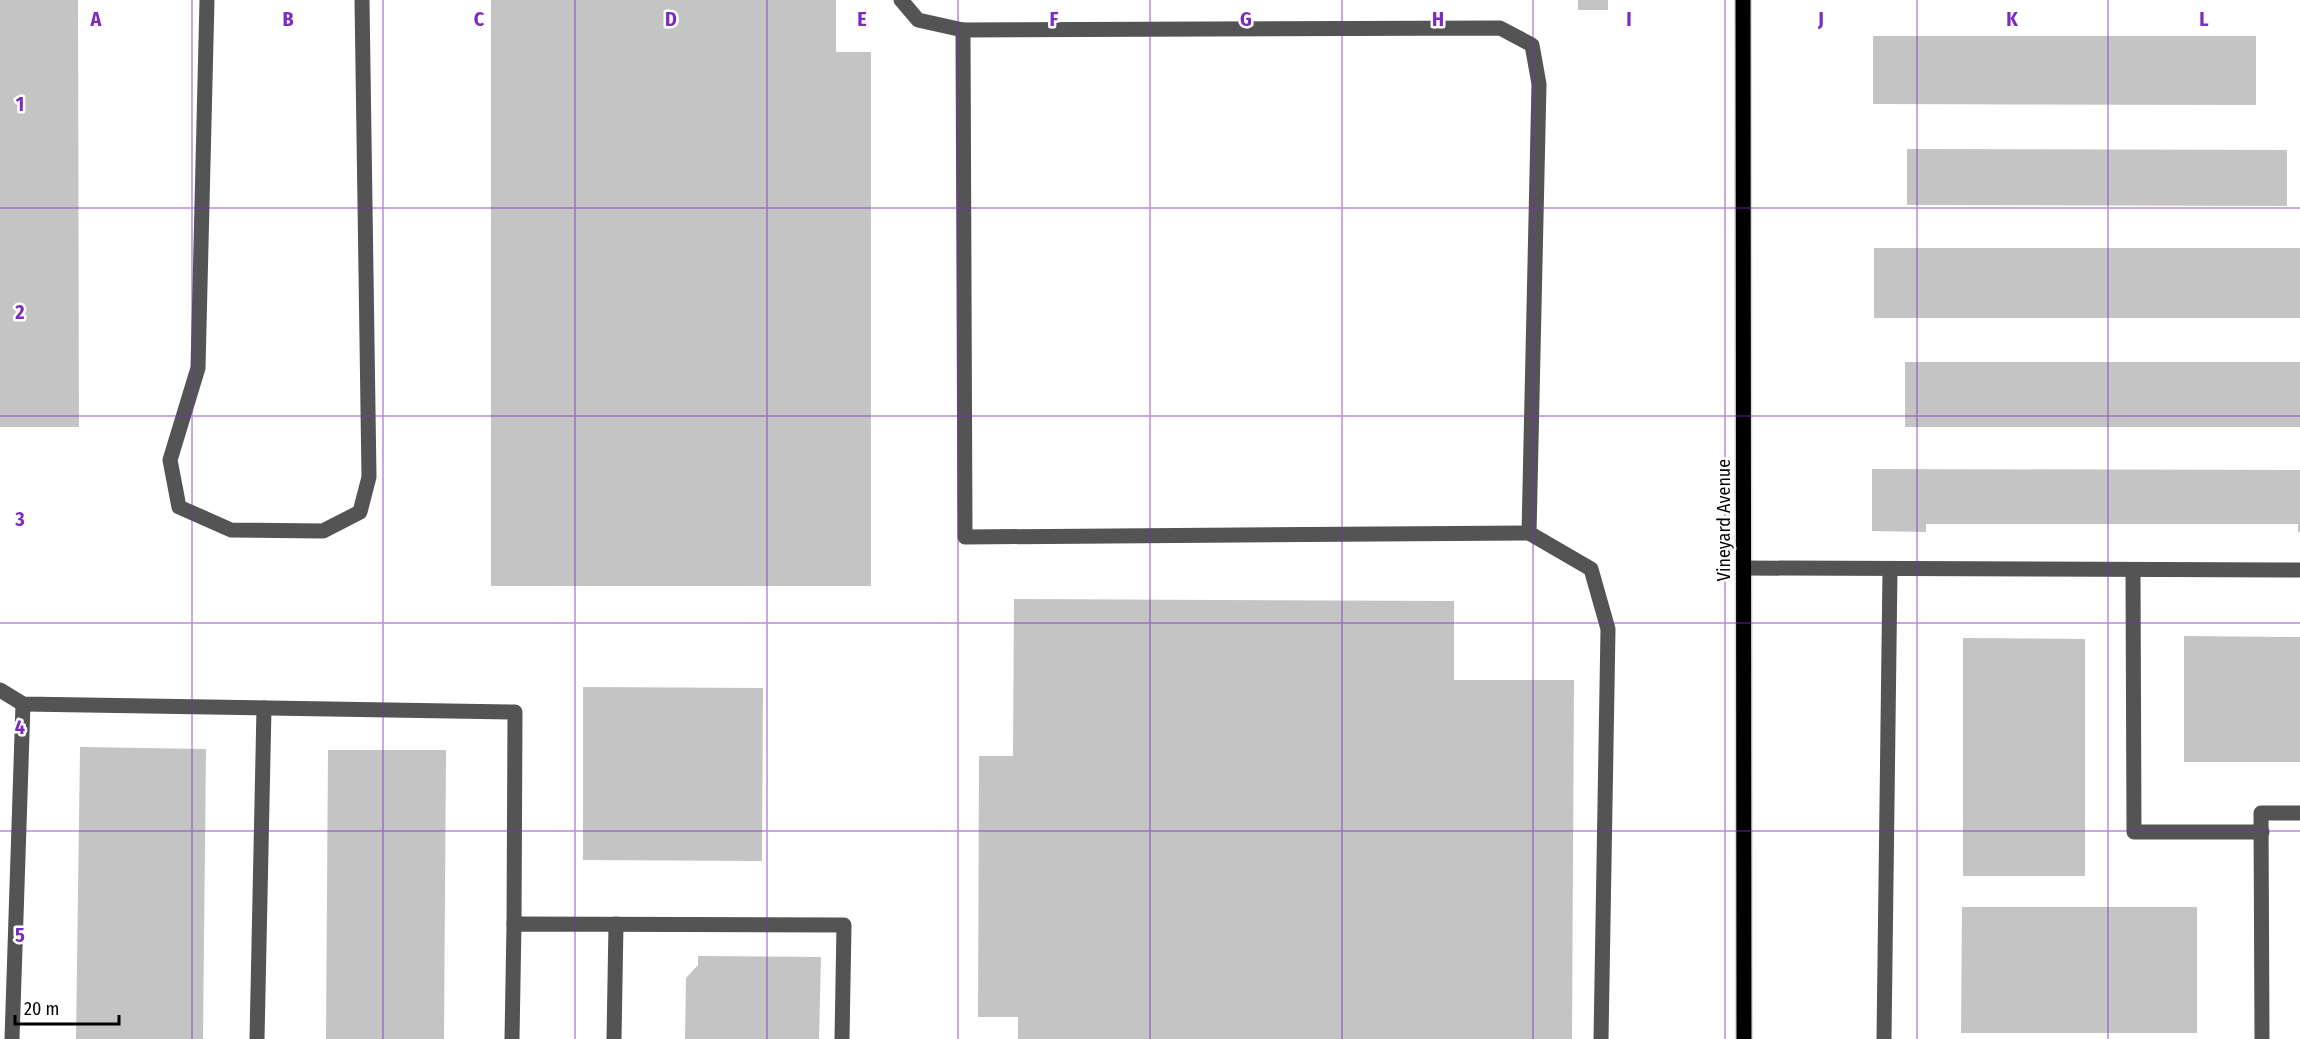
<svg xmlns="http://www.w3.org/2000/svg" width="2300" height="1039" viewBox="0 0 2300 1039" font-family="'Fira Sans Condensed',sans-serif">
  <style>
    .building { fill: #c4c4c4 }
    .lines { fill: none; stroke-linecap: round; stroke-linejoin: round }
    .major-casing { stroke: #dbdbdb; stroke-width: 18 }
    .minor { stroke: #545454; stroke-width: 15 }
    .major { stroke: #000; stroke-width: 15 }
    .grid { fill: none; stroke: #7b2cbf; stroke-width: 1.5; stroke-opacity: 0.55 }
    .labels { text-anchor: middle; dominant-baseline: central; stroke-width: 5; stroke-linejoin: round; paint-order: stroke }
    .street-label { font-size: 18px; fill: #000; stroke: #fff }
    .grid-label { font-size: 20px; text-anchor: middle; font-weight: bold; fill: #7b2cbf; stroke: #fff; stroke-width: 5; stroke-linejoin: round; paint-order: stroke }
  </style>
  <rect width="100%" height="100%" fill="#fff"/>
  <g class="building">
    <polygon points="0,0 78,0 79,427 0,427"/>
    <polygon points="491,0 836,0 836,52 871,52 871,586 491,586"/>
    <rect x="1578" y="0" width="30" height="10"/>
    <polygon points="1873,36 2256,36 2256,105 1873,104"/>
    <polygon points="1907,149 2287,150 2287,206 1907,205"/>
    <rect x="1874" y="248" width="426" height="70"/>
    <rect x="1905" y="362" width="395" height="65"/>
    <polygon points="1872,469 2300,470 2300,532 2298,532 2298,524 1926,524 1926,532 1872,531"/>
    <polygon points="1014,599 1454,601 1454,680 1574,680 1572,1039 1018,1039 1018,1017 978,1017 979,756 1013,756"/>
    <polygon points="2184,636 2300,637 2300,762 2184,762"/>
    <polygon points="1963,638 2085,639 2085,876 1963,876"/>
    <polygon points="583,687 763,688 762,861 583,860"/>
    <polygon points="80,747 206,749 203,1039 76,1039"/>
    <polygon points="328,750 446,750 444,1039 326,1039"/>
    <polygon points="1962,907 2197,907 2197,1033 1961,1033"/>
    <polygon points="698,956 821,957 819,1039 685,1039 686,978 698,965"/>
  </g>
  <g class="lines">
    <defs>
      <polyline id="major" points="1743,0 1744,1039"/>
    </defs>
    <use href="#major" class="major-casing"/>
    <g class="minor">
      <polyline points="207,0 198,368 170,460 179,507 231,530 323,531 360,512 369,477 362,0"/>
      <polyline points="901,0 918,20 963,30 1500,28 1532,45 1539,84 1529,533 1591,569 1608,629 1601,1039"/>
      <polyline points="963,30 965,537 1529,533"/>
      <polyline points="1744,568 2300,570"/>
      <polyline points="2133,571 2134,832 2262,832"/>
      <polyline points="0,690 23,704 515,712 514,924"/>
      <polyline points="12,1039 23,704"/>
      <polyline points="257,1039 264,708"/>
      <polyline points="512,1039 514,924 844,925 842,1039"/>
      <polyline points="614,1039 616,924"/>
      <polyline points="1884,1039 1890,569"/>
      <polyline points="2262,1039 2261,813 2300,813"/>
    </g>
    <use href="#major" class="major"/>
  </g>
  <path class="grid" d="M192 0V1039M383 0V1039M575 0V1039M767 0V1039M958 0V1039M1150 0V1039M1342 0V1039M1533 0V1039M1725 0V1039M1917 0V1039M2108 0V1039M0 208H2300M0 416H2300M0 623H2300M0 831H2300"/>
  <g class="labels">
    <g class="street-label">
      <text transform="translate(1724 520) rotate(-90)">Vineyard Avenue</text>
    </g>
  </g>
  <g class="grid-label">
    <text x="96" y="26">A</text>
    <text x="288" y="26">B</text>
    <text x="479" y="26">C</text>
    <text x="671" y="26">D</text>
    <text x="862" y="26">E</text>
    <text x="1054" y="26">F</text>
    <text x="1246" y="26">G</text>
    <text x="1438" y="26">H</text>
    <text x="1629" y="26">I</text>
    <text x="1821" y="26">J</text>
    <text x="2012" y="26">K</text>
    <text x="2204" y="26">L</text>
    <text x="20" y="111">1</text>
    <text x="20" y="319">2</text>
    <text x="20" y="526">3</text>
    <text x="20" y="734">4</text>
    <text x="20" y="942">5</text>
  </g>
  <path d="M15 1015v9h104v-9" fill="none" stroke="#000000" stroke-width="3"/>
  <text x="24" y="1015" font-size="18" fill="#000000" stroke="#ffffff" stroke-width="4.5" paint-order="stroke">20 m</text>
</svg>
